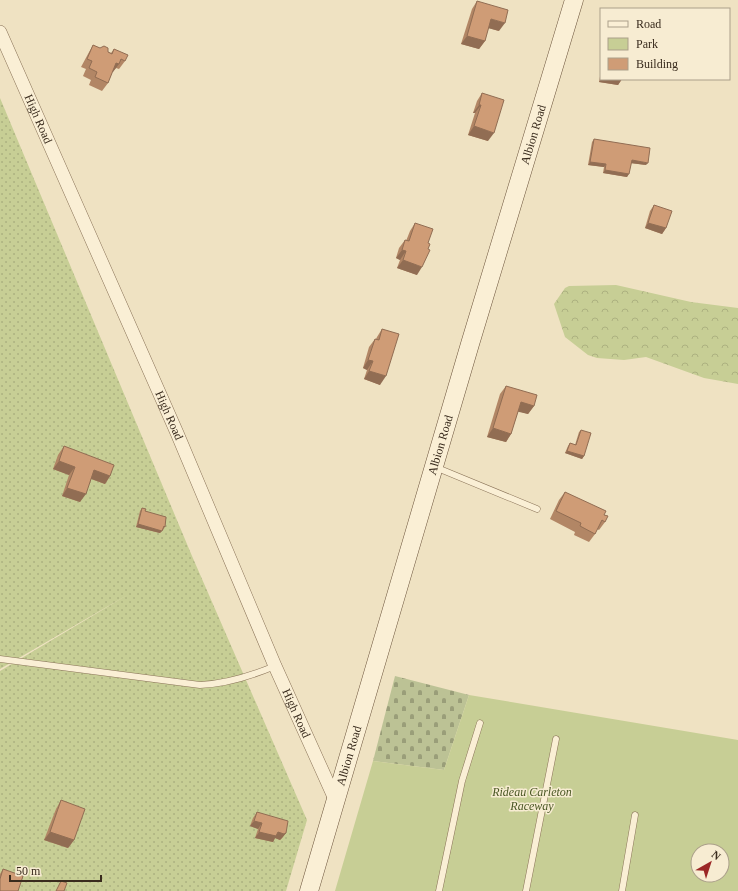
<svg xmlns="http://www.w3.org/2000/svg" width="738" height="891" viewBox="0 0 738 891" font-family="Georgia,serif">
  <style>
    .grass { fill: url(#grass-dots) }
    .forest { fill: url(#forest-crowns) }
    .cemetery { fill: url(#cemetery-stones) }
    .park { fill: #c7ce95; fill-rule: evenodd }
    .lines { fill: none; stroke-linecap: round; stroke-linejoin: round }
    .lane-casing { stroke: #8a7358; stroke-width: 7 }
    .street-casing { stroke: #8a7358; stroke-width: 14 }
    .secondary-casing { stroke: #6c543c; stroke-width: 19 }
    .lane { stroke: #faefd5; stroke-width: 6 }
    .street { stroke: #faefd5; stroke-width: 13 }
    .secondary { stroke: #faefd5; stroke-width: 18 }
    .wall { fill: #b28665 }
    .shaded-wall { fill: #916d53 }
    .building { fill: #cf9c76; stroke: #916d53 }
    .labels { text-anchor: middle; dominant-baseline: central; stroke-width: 3; stroke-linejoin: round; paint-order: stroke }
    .street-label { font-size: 12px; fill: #392b1d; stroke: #f7ecd2 }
    .park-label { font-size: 12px; font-style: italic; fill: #495623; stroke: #f7ecd2 }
  </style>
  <defs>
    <pattern id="grass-dots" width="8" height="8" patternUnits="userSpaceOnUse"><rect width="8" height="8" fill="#c7ce95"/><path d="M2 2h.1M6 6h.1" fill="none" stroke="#acb180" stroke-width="1.8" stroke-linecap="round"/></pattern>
    <pattern id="forest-crowns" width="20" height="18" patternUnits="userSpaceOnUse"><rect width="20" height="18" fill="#c7ce95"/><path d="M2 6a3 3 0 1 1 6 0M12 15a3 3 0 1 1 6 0" fill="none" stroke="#acb180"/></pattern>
    <pattern id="cemetery-stones" width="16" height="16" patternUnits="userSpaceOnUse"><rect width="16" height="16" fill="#bcc295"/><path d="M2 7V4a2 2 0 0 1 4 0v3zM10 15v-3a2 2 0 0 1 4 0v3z" fill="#9a9e79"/></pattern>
  </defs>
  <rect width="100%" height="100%" fill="#efe2c2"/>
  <polygon class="grass" points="0,98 192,556 307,820 286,891 0,891 0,671 129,594 0,669"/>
  <polygon class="forest" points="616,285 691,302 738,308 738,384 704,378 646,357 624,360 597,358 588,355 565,337 554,304 565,288 569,286"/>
  <polygon class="cemetery" points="395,676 469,695 444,770 373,761"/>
  <path class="park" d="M469 695 738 740V891H335L373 761 444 770ZM698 851H722V875H698Z"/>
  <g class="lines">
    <defs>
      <g id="lane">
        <polyline points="435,467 537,509"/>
        <path d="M0 659 200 685C226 684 251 676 275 666"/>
        <polyline points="439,891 462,781 480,723"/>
        <polyline points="526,891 556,739"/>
        <polyline points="622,891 635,815"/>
      </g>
      <g id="street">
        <path id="s1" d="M0 32 177 433 275 666 335 799"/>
      </g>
      <g id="secondary">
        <path id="s2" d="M309 891 470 344 574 0"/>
      </g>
    </defs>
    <use href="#lane" class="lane-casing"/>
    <use href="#street" class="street-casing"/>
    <use href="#secondary" class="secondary-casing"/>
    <use href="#lane" class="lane"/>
    <use href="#street" class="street"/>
    <use href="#secondary" class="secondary"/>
  </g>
  <g class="wall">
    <polygon points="477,1 499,31 488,28 485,41 479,49 461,44 472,9"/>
    <polygon points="93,45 111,53 114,49 125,61 119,69 116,68 112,72 108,83 102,91 89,85 91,80 83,76 86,69 81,67 88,54"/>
    <polygon points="601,71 601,79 622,79 618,85 599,82"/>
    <polygon points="482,93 488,141 468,135 475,113 473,113 477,101"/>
    <polygon points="594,139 646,165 631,163 627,177 603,173 604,167 588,165 592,142"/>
    <polygon points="654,205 666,228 662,234 645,228 650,211"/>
    <polygon points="415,223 417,275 397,268 400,260 396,258 399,248 405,240 406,241 410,231"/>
    <polygon points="382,329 380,385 364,379 367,370 363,368 369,347 375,339 376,339 377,337"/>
    <polygon points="506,386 534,406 528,414 518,411 511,434 506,442 487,437 500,394"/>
    <polygon points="581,430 584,456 582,459 565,453 568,446 570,443 575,445 579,432"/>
    <polygon points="64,446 110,476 105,484 91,479 80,502 62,496 69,475 53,469 58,455"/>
    <polygon points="565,492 604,515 605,522 599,530 597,529 595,534 589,542 574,535 575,532 550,519 559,500"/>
    <polygon points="142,508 145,511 165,527 163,530 163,529 160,533 136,527 140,511"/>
    <polygon points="61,800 74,840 68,848 44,840 56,809"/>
    <polygon points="257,812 286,833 282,838 280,840 275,838 273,842 255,838 258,829 250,826 253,818"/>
    <polygon points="3,869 0,891 0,874"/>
  </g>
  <g class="shaded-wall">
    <polygon points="491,19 505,23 499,31 485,27"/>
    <polygon points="467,36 485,41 479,49 461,44"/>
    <polygon points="116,63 119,64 113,72 111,71"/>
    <polygon points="601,79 622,79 618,85 599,82"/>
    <polygon points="479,105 481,105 475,113 473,113"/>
    <polygon points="474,126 494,133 488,141 468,135"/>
    <polygon points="632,160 648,163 646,165 630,163"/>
    <polygon points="590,162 606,164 604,167 588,165"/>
    <polygon points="605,170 629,174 627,177 603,173"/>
    <polygon points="648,223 666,228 662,234 645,228"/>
    <polygon points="402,250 406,251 400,260 396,258"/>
    <polygon points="403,260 422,267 417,275 397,268"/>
    <polygon points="368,360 373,361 367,370 363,368"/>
    <polygon points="369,371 386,376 380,385 364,379"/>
    <polygon points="521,402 534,406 528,414 515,411"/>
    <polygon points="493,428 511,434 506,442 487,437"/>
    <polygon points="567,451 584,456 582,459 565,453"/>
    <polygon points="59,461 75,467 69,475 53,469"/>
    <polygon points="94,470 110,476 105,484 89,478"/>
    <polygon points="67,488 86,494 80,502 62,496"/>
    <polygon points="138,524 162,531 160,533 136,527"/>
    <polygon points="254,821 262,823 258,829 250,826"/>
    <polygon points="50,832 74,840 68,848 44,840"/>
    <polygon points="259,832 278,832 286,833 282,838 280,840 275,838 273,842 255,838"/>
  </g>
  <g class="building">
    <polygon points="477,1 508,10 505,23 491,19 485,41 467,36"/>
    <polygon points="93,45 100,48 104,46 108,48 108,52 112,54 114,49 128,55 125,61 121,59 119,64 116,63 108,83 95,77 97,72 89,68 92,61 87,59"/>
    <polygon points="482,93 504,100 494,133 474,126 481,105 479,105"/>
    <polygon points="594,139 650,148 648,163 632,160 629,174 605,170 606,164 590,162"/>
    <polygon points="654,205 672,211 666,228 648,223"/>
    <polygon points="415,223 433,229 428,243 430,244 428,249 430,250 422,267 403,260 406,251 402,250 405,240 409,241"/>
    <polygon points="382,329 399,334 386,376 369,371 373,361 368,360 375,339 379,340"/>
    <polygon points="506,386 537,395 534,406 521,402 511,434 493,428"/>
    <polygon points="581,430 591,433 584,456 567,451 570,443 576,445"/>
    <polygon points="64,446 114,465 110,476 94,470 86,494 67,488 75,467 59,461"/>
    <polygon points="565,492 606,511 604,515 608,516 605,522 602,520 595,534 580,526 581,523 556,511"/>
    <polygon points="142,508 146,509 145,511 166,517 165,527 164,526 162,531 138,524"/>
    <polygon points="61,800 85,809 74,840 50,832"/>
    <polygon points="257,812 288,821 286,833 284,834 278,832 276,836 259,832 262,823 254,821"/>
    <polygon points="3,869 23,876 18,891 0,891 0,879"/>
    <polygon points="61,881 67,883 64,891 56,891"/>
  </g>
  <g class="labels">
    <g class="street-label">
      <text stroke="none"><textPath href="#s1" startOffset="95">High Road</textPath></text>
      <text stroke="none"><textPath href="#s2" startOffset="789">Albion Road</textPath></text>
      <text stroke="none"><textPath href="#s1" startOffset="419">High Road</textPath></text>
      <text stroke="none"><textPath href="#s2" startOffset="465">Albion Road</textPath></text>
      <text stroke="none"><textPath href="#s1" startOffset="743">High Road</textPath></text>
      <text stroke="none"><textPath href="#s2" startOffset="141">Albion Road</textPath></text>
    </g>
    <g class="park-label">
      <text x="532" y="792">Rideau Carleton<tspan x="532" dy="14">Raceway</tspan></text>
    </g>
  </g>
  <rect x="600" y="8" width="130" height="72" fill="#f7ecd2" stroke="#ab9f8a"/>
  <rect x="608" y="21" width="20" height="6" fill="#faefd5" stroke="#ab9f8a"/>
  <text x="636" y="28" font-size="12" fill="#392b1d">Road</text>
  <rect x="608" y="38" width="20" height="12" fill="#c7ce95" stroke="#ab9f8a"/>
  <text x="636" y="48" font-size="12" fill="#392b1d">Park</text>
  <rect x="608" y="58" width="20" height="12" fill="#cf9c76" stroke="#ab9f8a"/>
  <text x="636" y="68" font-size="12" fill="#392b1d">Building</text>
  <g transform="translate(710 863) rotate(39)"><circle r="19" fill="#f7ecd2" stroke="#ab9f8a"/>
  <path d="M0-3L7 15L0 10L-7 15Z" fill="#9b2726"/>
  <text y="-6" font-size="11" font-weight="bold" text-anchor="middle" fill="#392b1d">N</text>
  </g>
  <path d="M10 875v6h91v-6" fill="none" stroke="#392b1d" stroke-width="2"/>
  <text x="16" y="875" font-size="12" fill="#392b1d" stroke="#f7ecd2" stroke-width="3" paint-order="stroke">50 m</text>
</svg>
